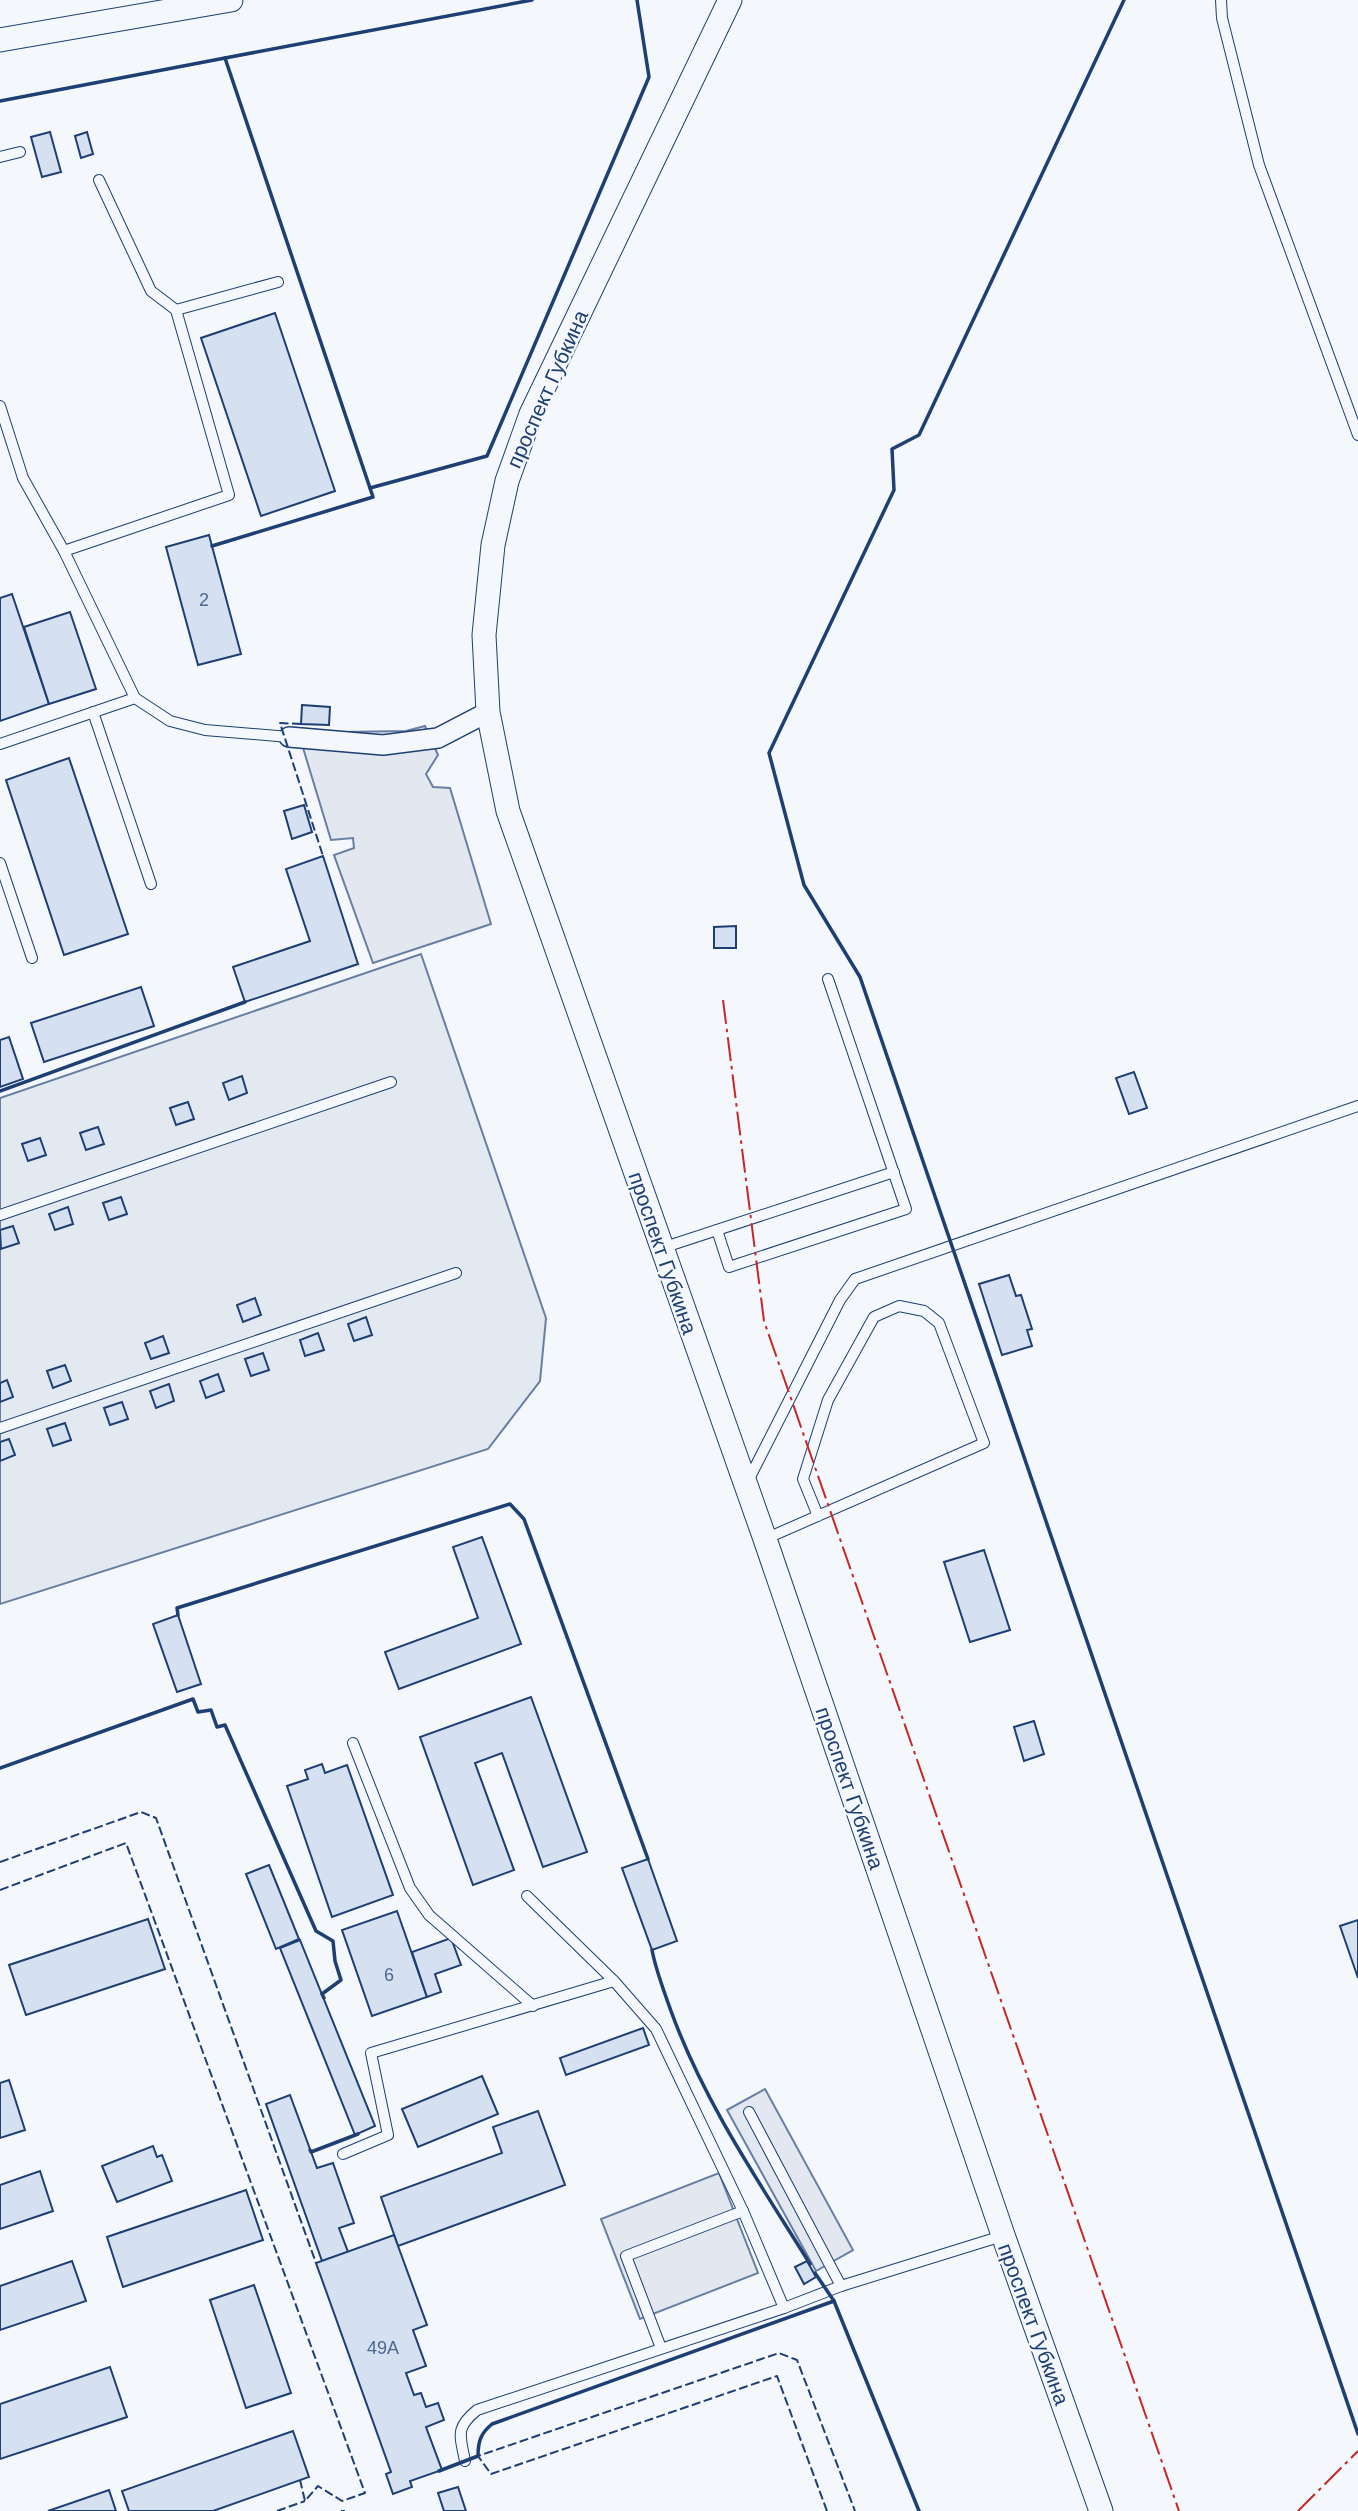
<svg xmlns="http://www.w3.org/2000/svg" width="1358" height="2511" viewBox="0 0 1358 2511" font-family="Arial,sans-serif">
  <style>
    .green { fill: #e3e9f0; stroke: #687fa3; stroke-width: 2 }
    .parking { fill: #e3e8f0; stroke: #687fa3; stroke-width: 2 }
    .building { fill: #d5e0f0; stroke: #1d3f73; stroke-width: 2 }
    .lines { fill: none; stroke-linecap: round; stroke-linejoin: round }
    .service-casing { stroke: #1d3f73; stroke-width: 12 }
    .minor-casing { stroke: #1d3f73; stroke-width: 22 }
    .tertiary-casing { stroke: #1d3f73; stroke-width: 25 }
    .service { stroke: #f4f7fb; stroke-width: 10 }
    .minor { stroke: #f4f7fb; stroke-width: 19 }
    .tertiary { stroke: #f4f7fb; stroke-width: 23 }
    .fence { stroke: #1d3f73; stroke-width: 2; stroke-dasharray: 9 3.5; stroke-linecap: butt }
    .wall { stroke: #1d3f73; stroke-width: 3.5 }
    .power { stroke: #c62828; stroke-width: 2; stroke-dasharray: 24 5 3.5 5; stroke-linecap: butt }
    .labels { text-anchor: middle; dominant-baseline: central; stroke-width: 5; stroke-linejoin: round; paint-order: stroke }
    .number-label { font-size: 18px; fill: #4b6792 }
    .street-label { font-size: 21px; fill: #1d3f73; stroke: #f4f7fb }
  </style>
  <rect width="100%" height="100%" fill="#f4f7fb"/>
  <polygon class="green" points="421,954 546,1318 540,1381 488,1449 0,1604 0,1098"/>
  <g class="parking">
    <polygon points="425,726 438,755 426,774 433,787 450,788 491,924 373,963 334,855 354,848 353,838 331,840 297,728 341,732 406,731"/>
    <polygon points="765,2089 853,2250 816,2271 727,2110"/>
    <polygon points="719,2173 758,2273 640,2319 601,2219"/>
  </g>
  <g class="building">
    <polygon points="50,132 61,172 42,177 31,137"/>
    <polygon points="87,132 93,154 81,158 75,136"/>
    <polygon points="275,313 335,491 261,516 201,338"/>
    <polygon points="209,535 241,654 198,665 166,547"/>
    <polygon points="12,594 49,704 0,721 0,598"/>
    <polygon points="70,612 96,689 49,704 24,627"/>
    <polygon points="302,705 330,707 329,725 301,724"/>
    <polygon points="69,758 128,934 64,955 6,780"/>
    <polygon points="304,805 312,832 292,839 284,811"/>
    <polygon points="323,856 358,964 245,1002 233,967 310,941 286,869"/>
    <polygon points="736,926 736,948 714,948 714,927"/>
    <polygon points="141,987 154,1026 44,1062 31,1023"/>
    <polygon points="9,1037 23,1079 0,1087 0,1040"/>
    <polygon points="1134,1072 1147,1108 1129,1114 1116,1078"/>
    <polygon points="242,1076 247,1093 229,1100 223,1083"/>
    <polygon points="188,1102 194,1119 176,1125 170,1108"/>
    <polygon points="98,1127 104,1144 86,1150 80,1133"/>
    <polygon points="40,1138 46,1155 28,1161 22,1144"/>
    <polygon points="121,1197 127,1214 109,1220 103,1203"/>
    <polygon points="68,1207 73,1224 55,1230 49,1214"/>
    <polygon points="13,1226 19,1243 1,1249 0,1230"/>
    <polygon points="1009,1275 1016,1296 1021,1295 1032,1329 1027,1330 1032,1346 1002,1355 979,1284"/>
    <polygon points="255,1298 261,1315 243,1322 237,1305"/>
    <polygon points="366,1317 372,1335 354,1341 348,1324"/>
    <polygon points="318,1333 324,1350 305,1356 300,1340"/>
    <polygon points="163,1336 169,1353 151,1359 145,1343"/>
    <polygon points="263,1353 269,1370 251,1376 245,1359"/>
    <polygon points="65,1365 71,1381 53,1388 47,1371"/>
    <polygon points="218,1374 224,1391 206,1398 200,1381"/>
    <polygon points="7,1380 13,1397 0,1402 0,1383"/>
    <polygon points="169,1384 174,1401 156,1408 150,1391"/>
    <polygon points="122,1402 128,1419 110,1425 104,1408"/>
    <polygon points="65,1423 71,1440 53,1446 47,1429"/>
    <polygon points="9,1439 15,1455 0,1461 0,1442"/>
    <polygon points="482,1537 521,1644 399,1689 385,1652 478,1618 453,1547"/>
    <polygon points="984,1550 1010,1630 970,1642 944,1562"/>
    <polygon points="178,1615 201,1684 177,1692 153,1624"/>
    <polygon points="531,1697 587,1852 543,1867 502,1753 475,1763 514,1870 473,1885 420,1737"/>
    <polygon points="1034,1721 1044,1754 1024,1761 1014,1727"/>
    <polygon points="322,1764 325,1773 347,1765 393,1895 332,1917 287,1786 308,1779 305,1770"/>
    <polygon points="648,1859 677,1941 652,1950 622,1868"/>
    <polygon points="269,1865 299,1939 276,1949 246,1874"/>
    <polygon points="397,1911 427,1997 372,2016 342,1930"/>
    <polygon points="148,1919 165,1969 26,2015 9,1965"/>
    <polygon points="1358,1920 1358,1978 1340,1926"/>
    <polygon points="451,1938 461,1965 435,1974 441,1992 427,1997 412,1952"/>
    <polygon points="300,1940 375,2126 355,2135 280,1948"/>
    <polygon points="643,2028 649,2045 566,2075 560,2058"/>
    <polygon points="482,2076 498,2114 418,2147 402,2109"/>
    <polygon points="9,2080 25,2130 0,2138 0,2083"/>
    <polygon points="290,2095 317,2168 333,2163 354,2223 339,2228 348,2252 322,2261 266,2104"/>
    <polygon points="538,2111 565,2185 398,2246 381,2197 502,2153 493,2127"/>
    <polygon points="153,2146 157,2157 162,2155 172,2181 117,2202 102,2166"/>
    <polygon points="40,2171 53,2211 0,2229 0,2185"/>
    <polygon points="246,2190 263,2240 123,2287 107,2237"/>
    <polygon points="394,2235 427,2325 413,2330 426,2366 406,2373 414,2395 421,2393 426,2407 438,2403 444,2420 426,2427 442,2470 410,2481 412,2487 393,2494 386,2474 391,2472 316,2263"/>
    <polygon points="72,2261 86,2301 0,2330 0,2286"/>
    <polygon points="807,2261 816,2277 804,2284 795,2267"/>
    <polygon points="254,2285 291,2393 246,2408 210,2300"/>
    <polygon points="110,2367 127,2417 0,2459 0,2404"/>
    <polygon points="293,2431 309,2477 213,2511 129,2511 122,2491"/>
    <polygon points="458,2487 466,2511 444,2511 438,2493"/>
    <polygon points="109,2490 116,2511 48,2511"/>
  </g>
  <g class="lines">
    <defs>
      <g id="service">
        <polyline points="1221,0 1222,18 1259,165 1358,435"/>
        <polyline points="0,157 20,152"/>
        <polyline points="176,310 278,282"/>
        <polyline points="0,406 23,478 64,551 135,698 170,721 205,730 289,737"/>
        <polyline points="64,551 229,495 176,310 151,291 99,180"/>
        <polyline points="93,712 151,884"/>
        <polyline points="0,744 135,698"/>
        <polyline points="0,863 32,958"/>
        <polyline points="0,1215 391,1082"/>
        <polyline points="717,1230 729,1267 906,1209 828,979"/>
        <polyline points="662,1248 894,1172"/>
        <polyline points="0,1428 456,1273"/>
        <polyline points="748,1481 840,1300 855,1279 1358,1106"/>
        <polyline points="765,1539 984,1443 939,1323 924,1311 899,1306 874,1317 828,1400 803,1479 818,1516"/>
        <polyline points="353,1743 410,1888 429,1915 533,2006"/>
        <polyline points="527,1896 614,1981 656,2029 743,2211 784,2308"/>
        <polyline points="749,2112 841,2286"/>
        <polyline points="343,2154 388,2135 371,2053 614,1981"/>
        <polyline points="661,2348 626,2256 743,2211"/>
        <path d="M465 2461C460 2435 455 2428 477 2410L784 2308 841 2286 1002 2236"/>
      </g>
      <polyline id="minor" points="289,737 383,745 438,738 488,712"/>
      <g id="tertiary">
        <polyline points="730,0 531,414 507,481 493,545 484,635 488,712 508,811 765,1539 1003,2235 1101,2511"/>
        <polyline points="0,40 231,0"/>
      </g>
    </defs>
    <use href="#service" class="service-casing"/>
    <use href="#minor" class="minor-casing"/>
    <use href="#tertiary" class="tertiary-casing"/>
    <use href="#service" class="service"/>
    <use href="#minor" class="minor"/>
    <use href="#tertiary" class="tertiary"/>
    <g class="fence">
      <polyline points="301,724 280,723 323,856"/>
      <polyline points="0,1862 141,1812 156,1818 316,2263"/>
      <polyline points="0,1890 126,1843 365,2493 342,2501 318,2486 305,2501 300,2480"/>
      <polyline points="277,2511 305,2501"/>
      <polyline points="341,2511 345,2511"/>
      <polyline points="827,2511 777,2376 491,2474 478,2456 779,2353 797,2360 855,2511"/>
    </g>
    <g class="wall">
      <polyline points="1124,0 919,435 892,449 894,490 769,753 804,885 860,977 1358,2434"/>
      <polyline points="225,58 532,0"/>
      <polyline points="0,101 225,58 373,497 212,546"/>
      <polyline points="370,488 487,456 649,77 637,0"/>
      <polyline points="0,1091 245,1002"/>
      <polyline points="178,1615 177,1608 510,1504 524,1519 648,1859"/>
      <polyline points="0,1768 193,1699 198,1712 211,1710 217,1727 225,1725 316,1931 333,1941 335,1961 341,1980 322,1994 324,1998"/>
      <path d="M652 1950C656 1971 664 1991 671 2011 704 2102 759 2182 810 2264"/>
      <polyline points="310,2150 311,2152 358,2134"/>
      <polyline points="815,2273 834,2301"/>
      <path d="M439 2471 478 2456C478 2441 481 2433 492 2424L834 2301 919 2511"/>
    </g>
    <g class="power">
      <polyline points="723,1000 764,1321 1179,2511"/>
      <polyline points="1298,2511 1358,2451"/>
    </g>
  </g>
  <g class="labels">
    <g class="number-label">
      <text x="204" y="600">2</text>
      <text x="389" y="1975">6</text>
      <text x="383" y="2348">49А</text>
    </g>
    <g class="street-label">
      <text transform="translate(547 389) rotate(-66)">проспект Губкина</text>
      <text transform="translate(663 1253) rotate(71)">проспект Губкина</text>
      <text transform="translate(850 1788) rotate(71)">проспект Губкина</text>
      <text transform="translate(1034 2324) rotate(70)">проспект Губкина</text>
    </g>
  </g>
</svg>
